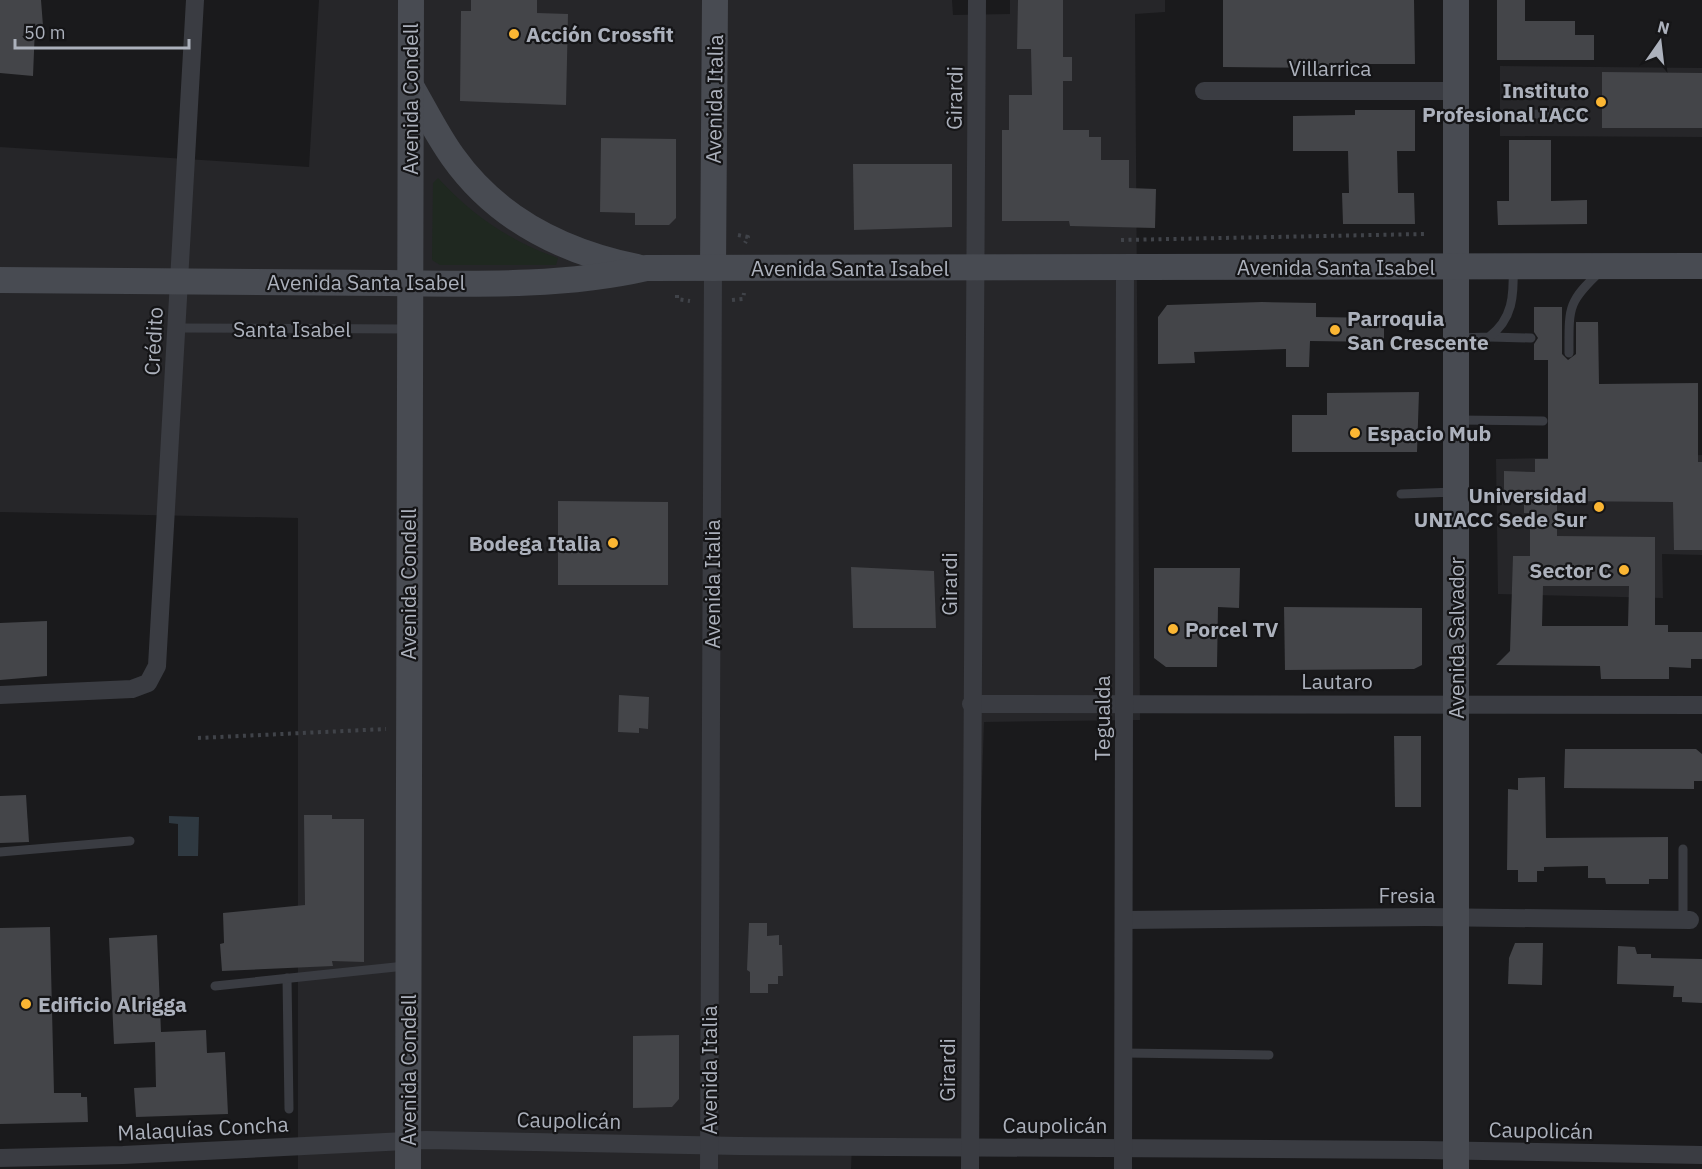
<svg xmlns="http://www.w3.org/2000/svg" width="1702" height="1169" viewBox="0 0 1702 1169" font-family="'IBM Plex Sans',sans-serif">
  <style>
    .built { fill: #262629 }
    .green { fill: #1f2820 }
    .water { fill: #2f3941 }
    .building { fill: #444549; fill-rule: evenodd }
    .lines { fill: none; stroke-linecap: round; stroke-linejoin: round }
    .path { stroke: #404349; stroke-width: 4; stroke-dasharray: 3 4.5; stroke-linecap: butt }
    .lane { stroke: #3a3c42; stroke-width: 9 }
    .street { stroke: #3a3c42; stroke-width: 18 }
    .secondary { stroke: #484b52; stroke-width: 26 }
    .poi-dot { fill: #fbb633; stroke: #151517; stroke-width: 2 }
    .labels { text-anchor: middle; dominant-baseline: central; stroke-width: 4.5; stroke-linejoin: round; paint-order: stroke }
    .poi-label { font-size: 21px; font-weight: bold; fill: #acb1bc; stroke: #151517; text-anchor: start }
    .street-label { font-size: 21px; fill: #acb1bc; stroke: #151517 }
  </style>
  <rect width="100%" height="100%" fill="#1a1a1c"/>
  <g class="built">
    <polygon points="319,0 952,0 953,15 1010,14 1010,0 1165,0 1165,12 1135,14 1140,720 984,722 970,1146 852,1145 851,1169 298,1169 298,518 0,512 0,147 309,167"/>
    <polygon points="1500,66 1702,68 1702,137 1500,136"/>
    <polygon points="1702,455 1702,555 1662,554 1663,598 1498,594 1496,459"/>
  </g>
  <path class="green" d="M438 178C473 216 510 241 558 258L556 265H440L432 260 433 183Z"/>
  <polygon class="water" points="169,816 199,817 198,856 178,856 178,824 169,823"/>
  <g class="building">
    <polygon points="0,0 41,0 43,26 35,27 33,76 0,73"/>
    <polygon points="471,0 537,0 537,13 568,14 566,105 460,101 461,11 471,11"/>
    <polygon points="1018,0 1063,0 1063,57 1072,57 1072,81 1063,81 1063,130 1089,130 1089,137 1101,137 1101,160 1129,160 1129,188 1156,189 1155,228 1070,226 1069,221 1002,221 1002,130 1009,130 1009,95 1032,95 1031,49 1017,49"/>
    <polygon points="1223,0 1414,0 1415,64 1347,64 1347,68 1223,67"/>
    <polygon points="1497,0 1525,0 1525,21 1575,21 1575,35 1594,35 1594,60 1497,60"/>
    <polygon points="1602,72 1702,73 1702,128 1602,128"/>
    <polygon points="1355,110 1415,110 1415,151 1397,151 1398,193 1414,193 1415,224 1343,224 1342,193 1349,193 1348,151 1293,151 1293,116 1355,115"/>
    <polygon points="601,138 676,139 676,218 669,225 635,225 635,213 600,212"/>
    <polygon points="1509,140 1551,140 1551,201 1587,200 1587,224 1498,225 1497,201 1509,201"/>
    <polygon points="853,164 952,164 952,227 854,230"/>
    <polygon points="1262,302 1316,303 1316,317 1384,318 1384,342 1310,341 1309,367 1286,367 1286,349 1194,352 1195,363 1158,364 1158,317 1167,305"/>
    <path d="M1534 307H1562V354L1568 360 1576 354V322H1598L1599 384 1698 383V462H1702V550H1674L1673 502 1557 501V536L1655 537V625H1668V632H1702V659H1691V668L1669 667V679H1601L1600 666 1496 665 1510 651 1513 556H1530V513H1524V500H1504V471L1535 472V459H1548V360H1534V344L1538 338 1534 332ZM1543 586H1629L1628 626H1542Z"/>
    <polygon points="1419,392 1417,452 1292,452 1292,415 1327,415 1327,393"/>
    <polygon points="558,501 668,502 668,585 558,585"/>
    <polygon points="851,567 934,571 936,628 853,628"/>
    <polygon points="1154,568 1240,568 1239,608 1218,607 1217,667 1166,667 1154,658"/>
    <polygon points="1284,607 1422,608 1422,665 1414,669 1285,670"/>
    <polygon points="47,621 47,676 0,680 0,623"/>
    <polygon points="619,695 649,697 648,729 639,728 639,733 618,732"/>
    <polygon points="1394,736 1421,736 1421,807 1395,807"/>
    <polygon points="1565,749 1696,749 1702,754 1702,781 1694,781 1694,789 1564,788"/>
    <polygon points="1545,777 1546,838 1668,837 1668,879 1649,879 1649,884 1606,884 1605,878 1588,878 1588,866 1544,867 1544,871 1537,871 1537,882 1518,882 1518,870 1507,870 1508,789 1518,790 1518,778"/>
    <polygon points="26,795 29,842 0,843 0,796"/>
    <polygon points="304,815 332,815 332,819 364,819 364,962 332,961 333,966 222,971 220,944 224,943 223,913 305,905"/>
    <polygon points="749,923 767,923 767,936 779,935 779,945 782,945 783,976 778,976 778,984 768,984 768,993 750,993 750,972 747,970"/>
    <polygon points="50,927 54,1093 81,1093 81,1097 87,1097 88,1122 0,1124 0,928"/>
    <polygon points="157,935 161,1032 206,1030 207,1053 225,1052 228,1114 136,1117 134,1088 156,1087 155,1042 114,1044 109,938"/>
    <polygon points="1515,943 1543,943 1542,985 1508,984 1509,958"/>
    <polygon points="1618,946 1635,947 1637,954 1651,954 1651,958 1702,959 1702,1003 1682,1002 1682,997 1673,997 1674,986 1617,984"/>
    <polygon points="679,1035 679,1099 672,1107 633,1108 633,1036"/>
  </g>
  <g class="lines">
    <g class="path">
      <polyline points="738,235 748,237 745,243"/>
      <polyline points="1121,240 1424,234"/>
      <polyline points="677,295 677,299 690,301"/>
      <polyline points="732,300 743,299 744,293"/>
      <polyline points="198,738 386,729"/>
    </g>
    <g class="lane">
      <polyline points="1458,118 1581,112"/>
      <polyline points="176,328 407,329"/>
      <polyline points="1489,337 1531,338"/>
      <path d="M1458 338 1489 337C1513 319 1514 295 1513 268"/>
      <path d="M1569 353C1569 308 1567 302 1601 271"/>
      <polyline points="1458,420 1543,421"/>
      <polyline points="1401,494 1455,492"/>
      <polyline points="0,852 130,841"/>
      <polyline points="1683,920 1683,849"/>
      <polyline points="287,978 289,1109"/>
      <polyline points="215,986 405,966"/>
      <polyline points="1124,1053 1269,1055"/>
    </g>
    <g class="street">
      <polyline points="1204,91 1456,91"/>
      <polyline points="0,695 132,689 148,683 157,666 195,0"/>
      <polyline points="971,704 1702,705"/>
      <polyline points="1124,920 1425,917 1690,920"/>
      <polyline points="0,1158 123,1155 426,1140 739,1146 1424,1150 1702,1155"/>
      <polyline points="709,1169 713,268"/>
      <polyline points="970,1169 977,0"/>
      <polyline points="1123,1169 1125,267"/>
    </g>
    <g class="secondary">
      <polyline points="1456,0 1456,1169"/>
      <path d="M411 86C425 110 437 135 453 157 497 219 564 252 637 267"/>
      <polyline points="713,268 715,0"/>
      <path d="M0 280C129 280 258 281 388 283 473 284 563 287 646 268L1702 266"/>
      <polyline points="408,1169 411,0"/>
    </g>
  </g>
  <g class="poi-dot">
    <circle cx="514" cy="34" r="6"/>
    <circle cx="1601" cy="102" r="6"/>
    <circle cx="1335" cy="330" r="6"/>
    <circle cx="1355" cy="433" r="6"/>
    <circle cx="1599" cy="507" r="6"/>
    <circle cx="613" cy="543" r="6"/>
    <circle cx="1624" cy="570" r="6"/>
    <circle cx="1173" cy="629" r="6"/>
    <circle cx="26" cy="1004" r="6"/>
  </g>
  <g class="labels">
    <g class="poi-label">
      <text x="526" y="34">Acción Crossfit</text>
      <text x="1589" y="90" text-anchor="end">Instituto<tspan x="1589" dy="24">Profesional IACC</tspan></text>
      <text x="1347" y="318">Parroquia<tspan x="1347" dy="24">San Crescente</tspan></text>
      <text x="1367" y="433">Espacio Mub</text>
      <text x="1587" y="495" text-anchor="end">Universidad<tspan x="1587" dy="24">UNIACC Sede Sur</tspan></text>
      <text x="601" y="543" text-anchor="end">Bodega Italia</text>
      <text x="1612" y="570" text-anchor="end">Sector C</text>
      <text x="1185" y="629">Porcel TV</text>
      <text x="38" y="1004">Edificio Alrigga</text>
    </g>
    <g class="street-label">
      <text x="1330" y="68">Villarrica</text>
      <text transform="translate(954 98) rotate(-89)">Girardi</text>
      <text transform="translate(410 99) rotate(-90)">Avenida Condell</text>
      <text transform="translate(714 99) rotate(-89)">Avenida Italia</text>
      <text x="1336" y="267">Avenida Santa Isabel</text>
      <text x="850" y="268">Avenida Santa Isabel</text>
      <text x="366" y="282">Avenida Santa Isabel</text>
      <text x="292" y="329">Santa Isabel</text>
      <text transform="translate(153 341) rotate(-87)">Crédito</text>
      <text transform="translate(408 584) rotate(-90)">Avenida Condell</text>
      <text transform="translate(712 584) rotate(-90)">Avenida Italia</text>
      <text transform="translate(949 584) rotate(-90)">Girardi</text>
      <text transform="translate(1456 638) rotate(-90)">Avenida Salvador</text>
      <text x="1337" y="681">Lautaro</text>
      <text transform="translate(1102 718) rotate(-90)">Tegualda</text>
      <text x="1407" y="895">Fresia</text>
      <text transform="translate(408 1070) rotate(-90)">Avenida Condell</text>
      <text transform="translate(709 1070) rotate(-90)">Avenida Italia</text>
      <text transform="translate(947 1070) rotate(-90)">Girardi</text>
      <text transform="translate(569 1120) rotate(1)">Caupolicán</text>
      <text x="1055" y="1125">Caupolicán</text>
      <text transform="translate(203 1128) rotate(-3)">Malaquías Concha</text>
      <text transform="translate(1541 1130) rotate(1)">Caupolicán</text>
    </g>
  </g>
  <g transform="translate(1660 42) rotate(14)" stroke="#151517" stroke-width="4.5" paint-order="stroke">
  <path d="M0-4.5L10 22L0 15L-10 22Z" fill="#acb1bc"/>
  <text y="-9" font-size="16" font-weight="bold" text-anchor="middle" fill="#acb1bc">N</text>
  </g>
  <path d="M15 39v9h174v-9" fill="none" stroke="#acb1bc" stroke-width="3"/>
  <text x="24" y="39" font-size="18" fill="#acb1bc" stroke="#151517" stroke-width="4.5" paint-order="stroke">50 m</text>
</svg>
